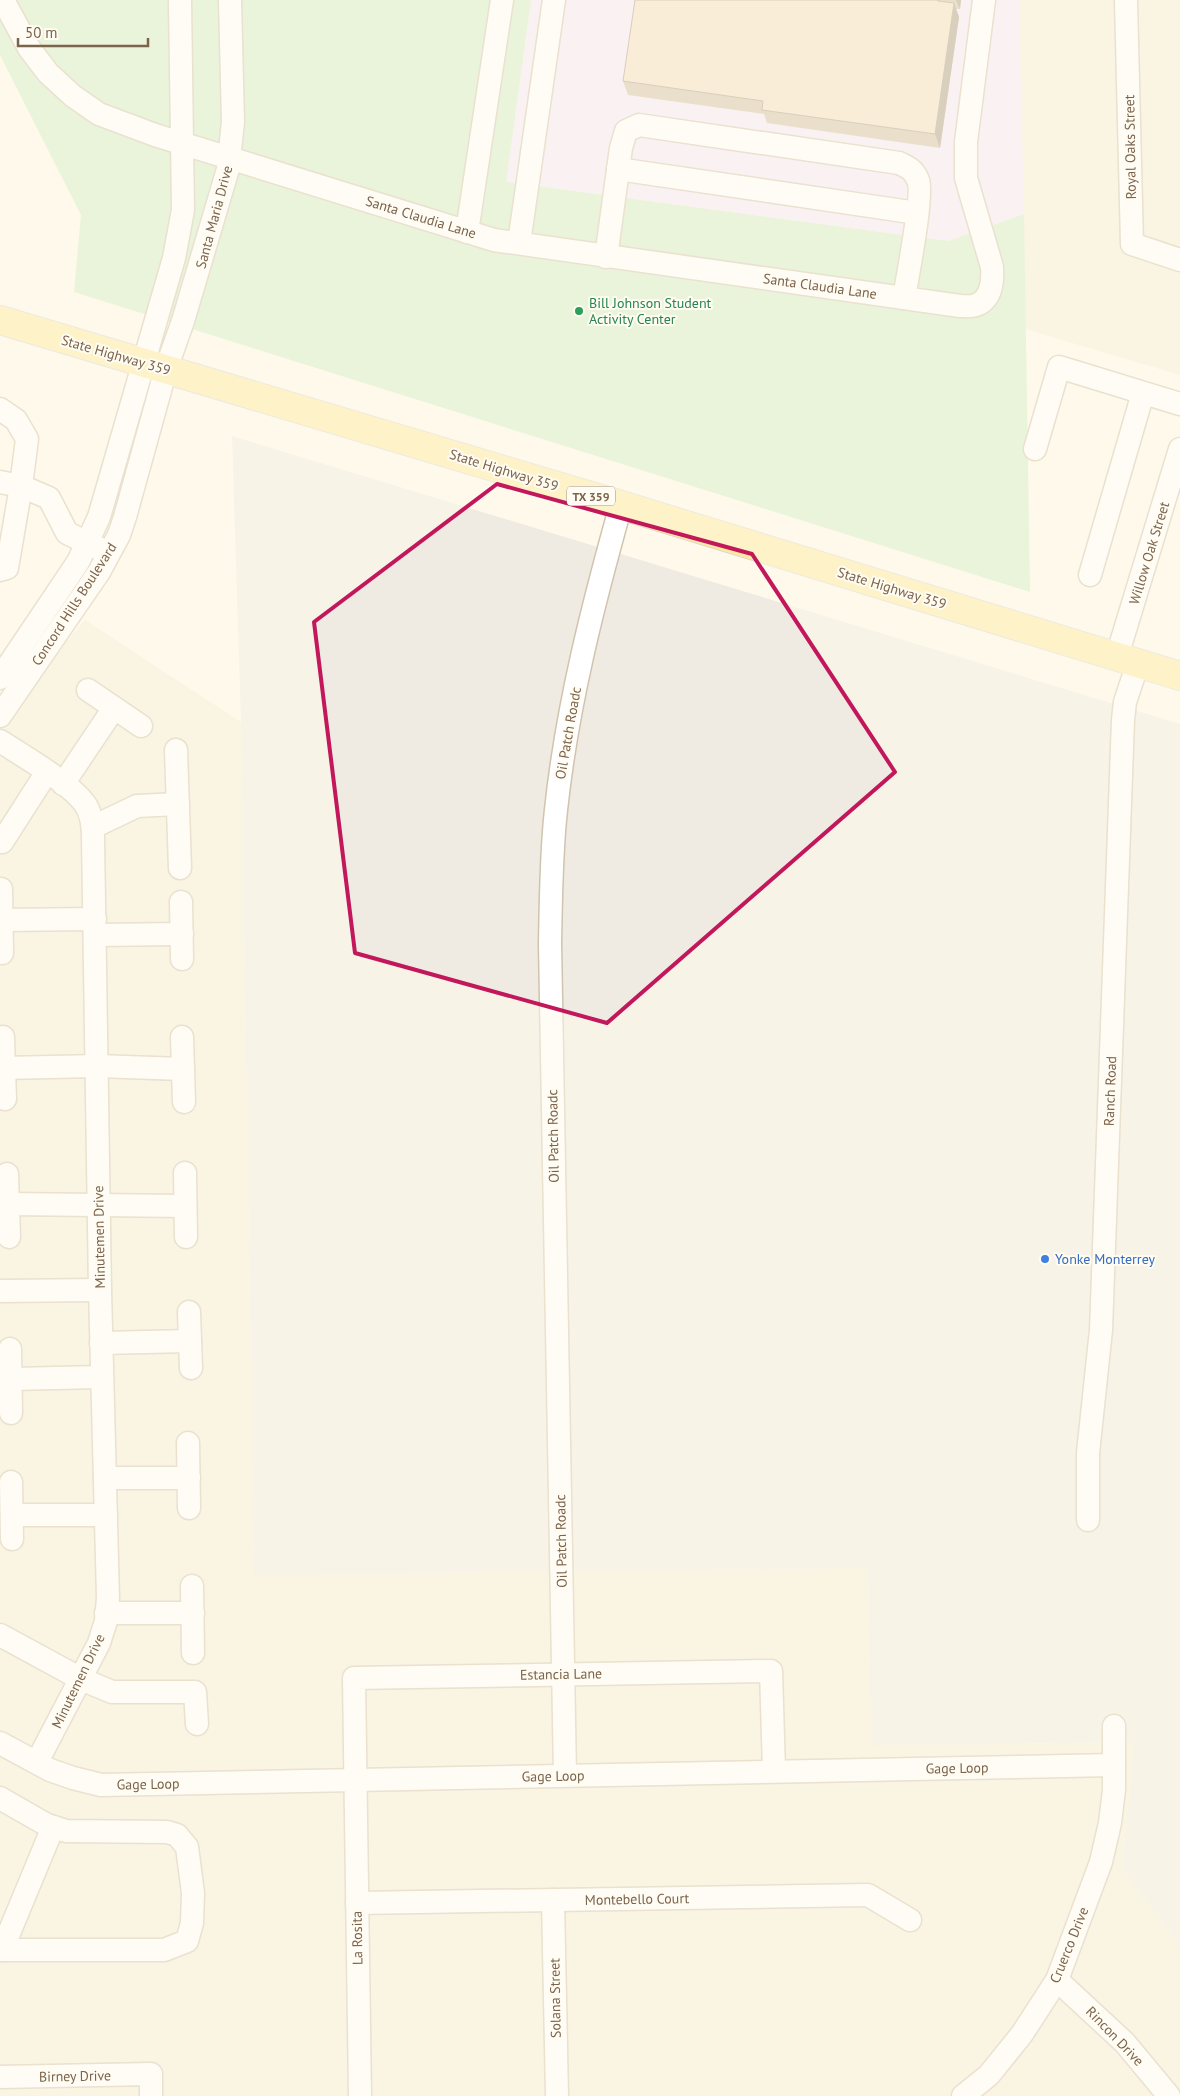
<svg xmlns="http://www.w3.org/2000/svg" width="1180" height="2096" viewBox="0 0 1180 2096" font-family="'PT Sans',sans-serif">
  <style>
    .residential { fill: #f6edd8 }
    .industrial { fill: #efebe3 }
    .education { fill: #f6e7fb }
    .garden { fill: #d1edc7 }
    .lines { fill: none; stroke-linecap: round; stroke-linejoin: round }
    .minor-casing { stroke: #d2c3ae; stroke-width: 25 }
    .major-casing { stroke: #ddd6d0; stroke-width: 30 }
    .minor { stroke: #fff; stroke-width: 22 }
    .major { stroke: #ffe9a1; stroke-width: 28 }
    .wall { fill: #d3bea5 }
    .shaded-wall { fill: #ac9b86 }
    .building { fill: #f5ddc0; stroke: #ac9b86 }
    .marked { fill: none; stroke: #c2185b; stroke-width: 4; stroke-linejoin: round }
    .leisure-dot { fill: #2e9e5b; stroke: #fffcf3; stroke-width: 2 }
    .shop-dot { fill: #3f7fe0; stroke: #fffcf3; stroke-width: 2 }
    .labels { text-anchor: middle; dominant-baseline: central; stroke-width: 4; stroke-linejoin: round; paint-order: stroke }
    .shield { fill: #fffcf3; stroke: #a3917d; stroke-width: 1 }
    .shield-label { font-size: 12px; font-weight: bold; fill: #7c634b }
    .street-label { font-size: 14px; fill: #7c634b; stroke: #fffcf3 }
    .leisure-label { font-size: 14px; fill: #27864d; stroke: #fffcf3; text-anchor: start }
    .shop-label { font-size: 14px; fill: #366cbe; stroke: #fffcf3; text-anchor: start }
  </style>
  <rect width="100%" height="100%" fill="#fef9eb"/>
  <g class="residential">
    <polygon points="1019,0 1180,0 1180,375 1025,329"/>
    <polygon points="85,620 241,722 254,1574 868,1568 871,1746 1134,1742 1122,1869 1180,1945 1180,2096 0,2096 0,731 41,672"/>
  </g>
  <polygon class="industrial" points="232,436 1180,724 1180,1945 1122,1869 1134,1742 871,1746 868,1568 254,1575 241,722"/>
  <polygon class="education" points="531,0 1019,0 1024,214 948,241 505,182"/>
  <polygon class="garden" points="0,0 531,0 506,182 948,241 1024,214 1030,592 74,292 81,215 0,55"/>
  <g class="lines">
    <defs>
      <g id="minor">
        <path d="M3 0 29 48 48 73 73 96 99 114 155 135 494 240 960 306C965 306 972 307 976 305 992 299 993 281 992 267L966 178V142L984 0"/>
        <polyline points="1126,0 1132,244 1180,260"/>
        <polyline points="618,169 917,213"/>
        <polyline points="467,232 502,0"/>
        <polyline points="519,243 554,0"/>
        <path d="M606 257 621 148 626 131 639 125 899 163C908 167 914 170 918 180 924 192 907 279 904 298"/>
        <polyline points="0,409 16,420 27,439 21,486 49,498 67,533 102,550"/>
        <polyline points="1035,449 1059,367 1180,404"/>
        <polyline points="0,482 21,486 7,568 0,570"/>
        <polyline points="1090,575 1143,393"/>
        <polyline points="1117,656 1180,449"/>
        <polyline points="0,678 78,562 99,517 174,258 183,210 180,0"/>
        <polyline points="88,690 141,726"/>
        <polyline points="0,716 99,572 119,535 125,517 166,369 183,321 228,169 233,122 230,0"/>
        <path d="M0 741C23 756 70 783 85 804 92 814 93 827 93 838L100 1290 108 1598 106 1621 99 1643 37 1762"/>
        <polyline points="176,750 180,868"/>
        <polyline points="63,784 114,708"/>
        <polyline points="93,827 137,806 178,804"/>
        <polyline points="2,842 47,772"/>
        <polyline points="1,889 2,953"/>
        <polyline points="181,902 182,959"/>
        <polyline points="1,920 95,919"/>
        <polyline points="95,935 182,934"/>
        <polyline points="3,1037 5,1099"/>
        <polyline points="182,1037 184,1102"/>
        <polyline points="4,1068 97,1066 183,1069"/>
        <polyline points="185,1173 186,1237"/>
        <polyline points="7,1174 9,1237"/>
        <polyline points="8,1204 185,1206"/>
        <polyline points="0,1291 100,1290"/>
        <polyline points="189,1312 191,1368"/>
        <polyline points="101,1343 190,1341"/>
        <polyline points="10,1349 11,1413"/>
        <polyline points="11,1379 102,1377"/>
        <polyline points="188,1443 189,1508"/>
        <polyline points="105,1478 189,1478"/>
        <polyline points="11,1482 12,1539"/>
        <polyline points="12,1515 106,1515"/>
        <polyline points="1088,1520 1088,1453 1101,1330 1123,720 1125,702 1138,663"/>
        <polyline points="192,1586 193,1653"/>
        <polyline points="106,1613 193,1613"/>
        <polyline points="0,1635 81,1679 112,1692 195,1692 197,1724"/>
        <polyline points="0,1743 50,1770 73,1778 101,1785 1114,1765"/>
        <path d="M565 1775 550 943C551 899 551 854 556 810 567 706 593 605 621 505"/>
        <polyline points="0,1798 47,1825 66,1831 167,1832 177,1835 187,1847 193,1893 192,1923 187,1941 164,1950 0,1950"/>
        <polyline points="553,1900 557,2096"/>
        <polyline points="357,1903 868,1895 910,1920"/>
        <polyline points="2,1950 53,1827"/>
        <polyline points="1057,1980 1125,2043 1169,2096"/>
        <polyline points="0,2077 151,2074 151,2096"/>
        <polyline points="360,2096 354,1678 771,1671 774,1771"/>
        <polyline points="963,2096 989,2075 1022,2034 1057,1980 1101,1862 1110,1823 1114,1790 1114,1726"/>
      </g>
      <polyline id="major" points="0,320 621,505 1180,676"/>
    </defs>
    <use href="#minor" class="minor-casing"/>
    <use href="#major" class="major-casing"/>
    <use href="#minor" class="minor"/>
    <use href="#major" class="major"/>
  </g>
  <polygon class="wall" points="635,0 961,0 960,9 956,9 959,17 940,148 767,123 764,114 628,95 623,81"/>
  <g class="shaded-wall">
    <polygon points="956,0 961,0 960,9"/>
    <polygon points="954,3 959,17 940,148 935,134"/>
  </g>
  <polygon class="building" points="635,0 938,0 938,1 954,3 935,134 762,110 763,101 623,81"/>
  <path d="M0 0H1180V2096H0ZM497 484 752 554 895 772 607 1023 355 953 314 622Z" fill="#fef9eb" fill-opacity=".55" fill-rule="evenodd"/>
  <path class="marked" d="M497 484 752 554 895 772 607 1023 355 953 314 622Z"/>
  <circle class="leisure-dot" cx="579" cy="311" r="5"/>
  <circle class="shop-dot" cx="1045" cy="1259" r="5"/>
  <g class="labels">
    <rect class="shield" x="567" y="486.5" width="48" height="19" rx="4"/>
    <g class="shield-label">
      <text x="591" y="496">TX 359</text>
    </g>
    <g class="street-label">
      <text transform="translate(1130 147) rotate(-91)">Royal Oaks Street</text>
      <text transform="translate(214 217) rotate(-75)">Santa Maria Drive</text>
      <text transform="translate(421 217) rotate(17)">Santa Claudia Lane</text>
      <text transform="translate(820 286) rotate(8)">Santa Claudia Lane</text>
      <text transform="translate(116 355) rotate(16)">State Highway 359</text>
      <text transform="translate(504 470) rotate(17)">State Highway 359</text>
      <text transform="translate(1149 553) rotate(-73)">Willow Oak Street</text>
      <text transform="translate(892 588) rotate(17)">State Highway 359</text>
      <text transform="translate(74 604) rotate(-57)">Concord Hills Boulevard</text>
      <text transform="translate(568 733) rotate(-80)">Oil Patch Roadc</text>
      <text transform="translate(1110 1091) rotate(-88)">Ranch Road</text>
      <text transform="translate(553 1136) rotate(-91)">Oil Patch Roadc</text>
      <text transform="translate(99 1237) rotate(-91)">Minutemen Drive</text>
      <text transform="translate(561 1541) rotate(-91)">Oil Patch Roadc</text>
      <text transform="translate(561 1674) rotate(-1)">Estancia Lane</text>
      <text transform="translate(78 1681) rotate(-64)">Minutemen Drive</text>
      <text transform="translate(957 1768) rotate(-1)">Gage Loop</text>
      <text transform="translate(553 1776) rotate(-1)">Gage Loop</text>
      <text transform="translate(148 1784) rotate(-1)">Gage Loop</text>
      <text transform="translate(637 1899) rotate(-1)">Montebello Court</text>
      <text transform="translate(357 1938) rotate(-91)">La Rosita</text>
      <text transform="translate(1069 1945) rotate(-68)">Cruerco Drive</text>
      <text transform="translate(555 1998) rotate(-91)">Solana Street</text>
      <text transform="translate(1115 2036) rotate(46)">Rincon Drive</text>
      <text transform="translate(75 2076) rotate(-1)">Birney Drive</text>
    </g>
    <g class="leisure-label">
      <text x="589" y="303">Bill Johnson Student<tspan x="589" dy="16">Activity Center</tspan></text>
    </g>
    <g class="shop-label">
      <text x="1055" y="1259">Yonke Monterrey</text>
    </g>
  </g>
  <path d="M18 38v8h130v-8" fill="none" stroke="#7c634b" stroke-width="2.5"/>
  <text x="25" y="38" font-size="15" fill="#7c634b" stroke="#fffcf3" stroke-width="4" paint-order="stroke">50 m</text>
</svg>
